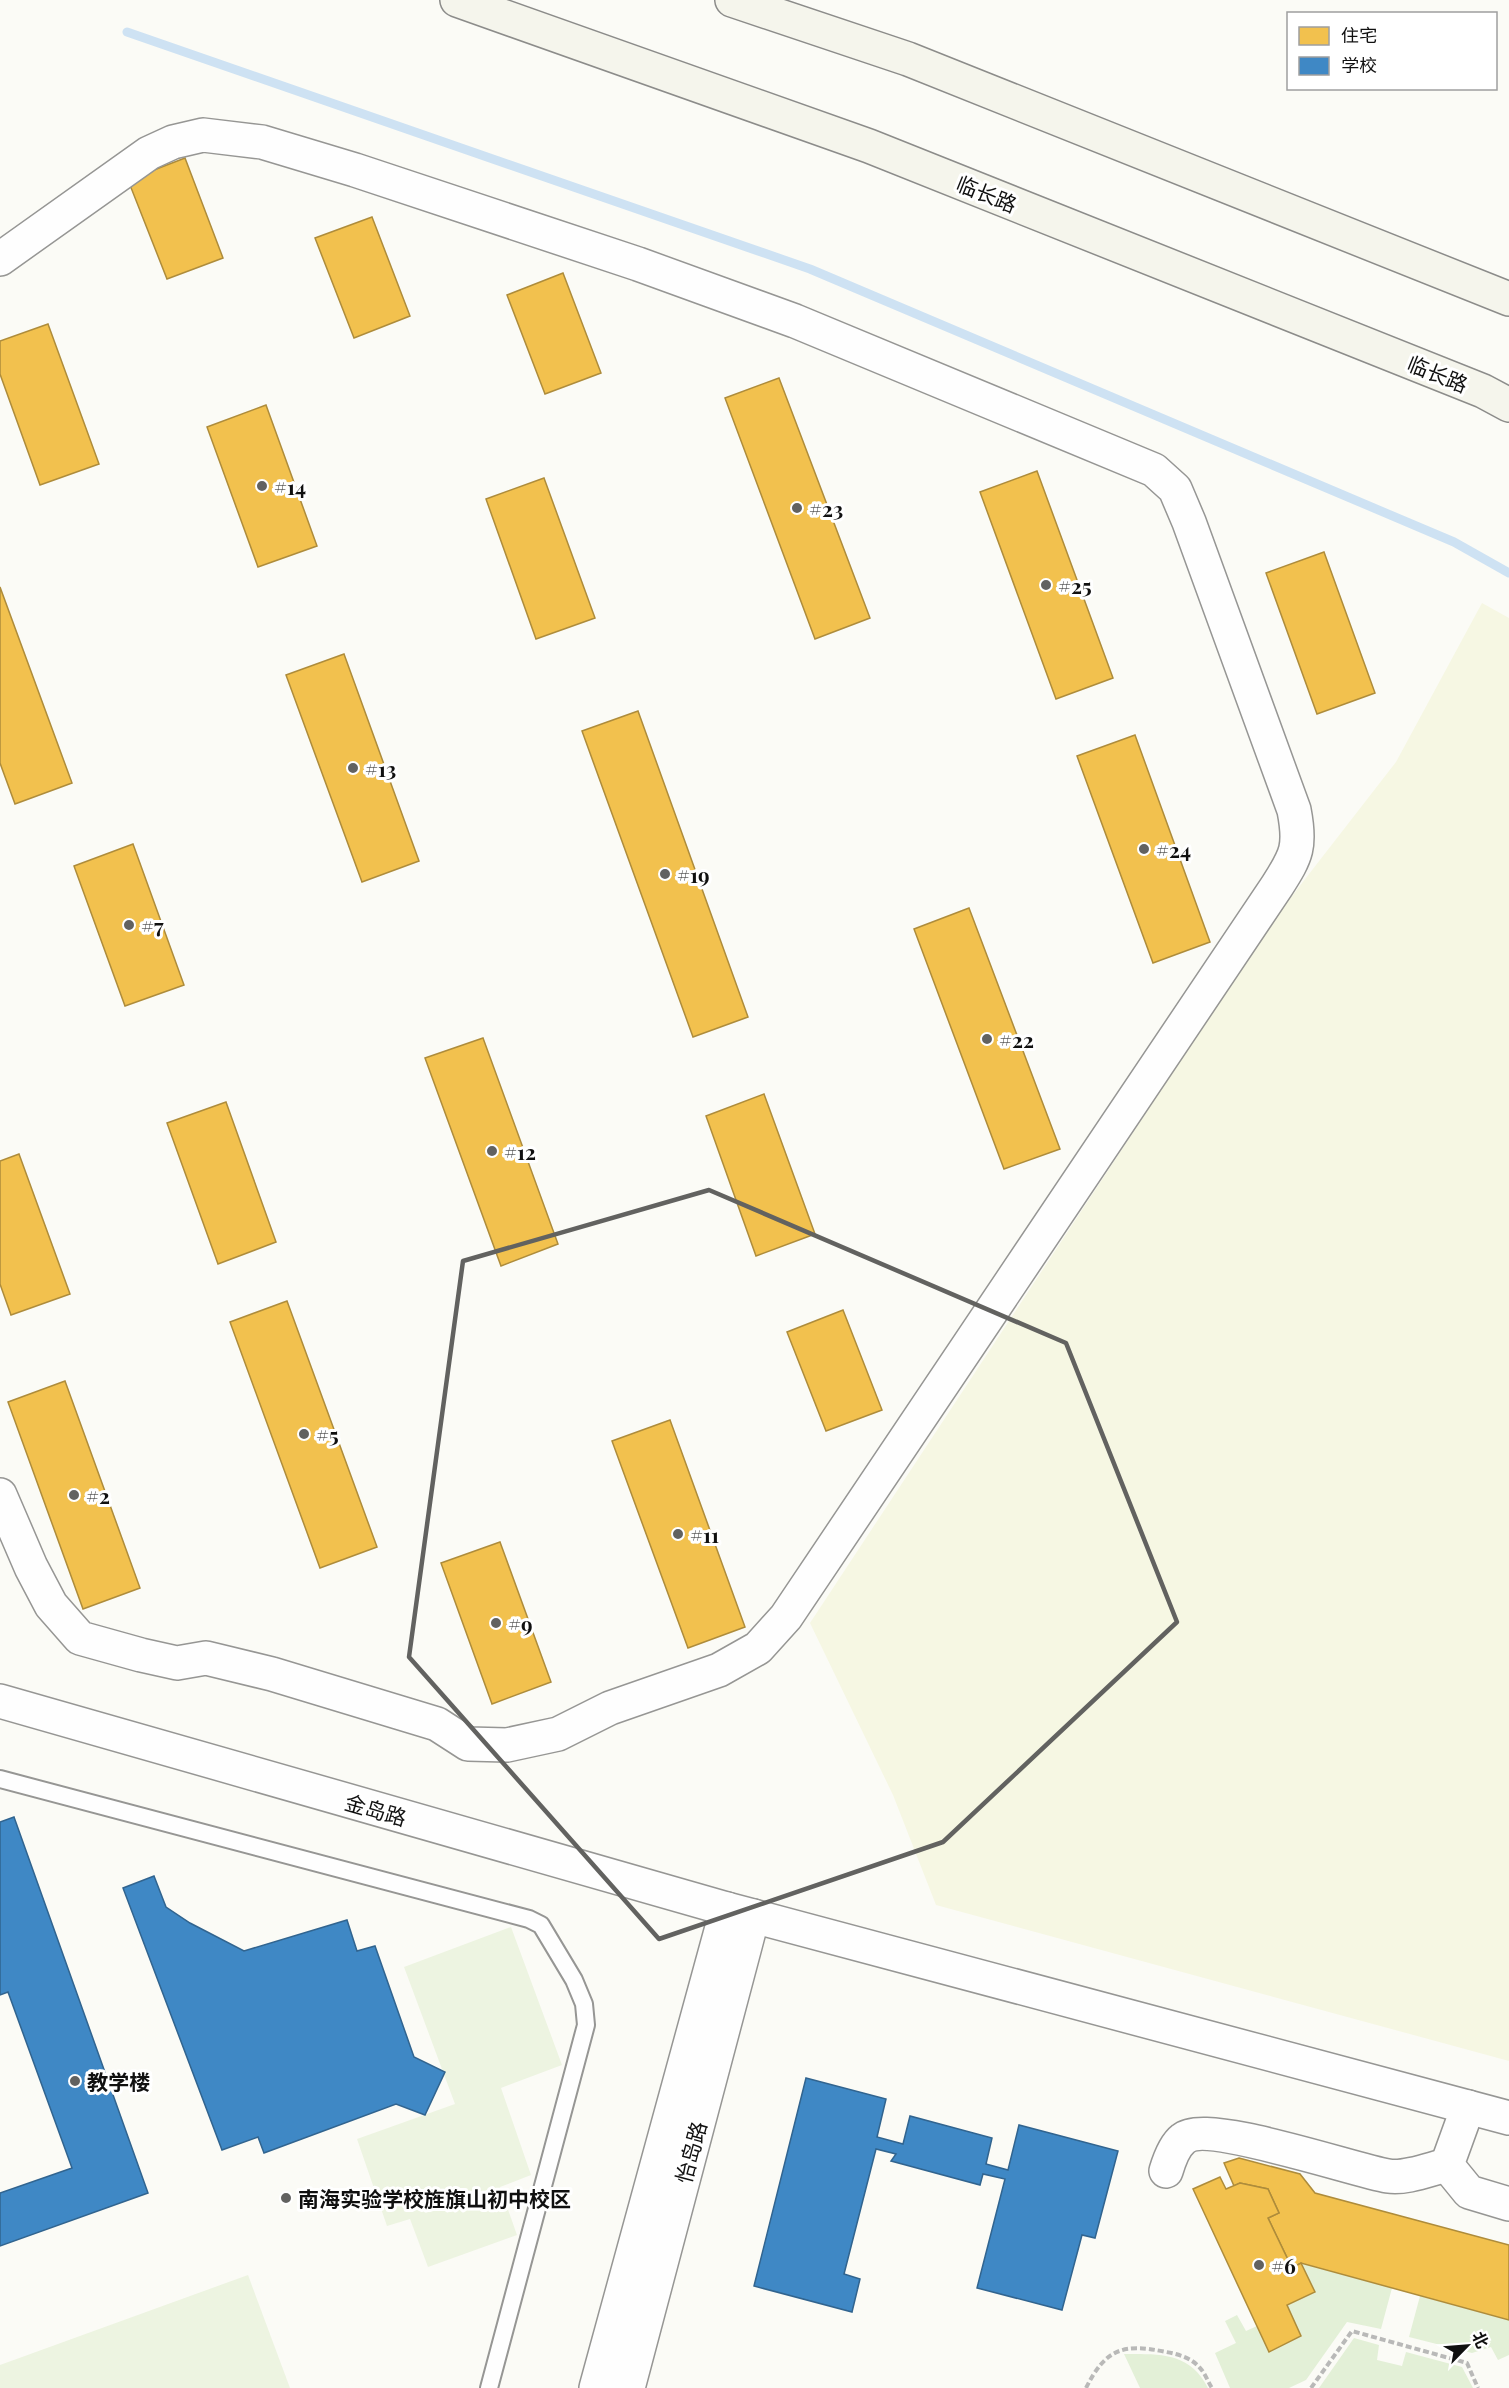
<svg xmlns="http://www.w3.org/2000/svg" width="1509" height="2388" viewBox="0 0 1509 2388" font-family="'Playfair Display','Noto Sans SC',serif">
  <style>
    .farmland { fill: #f6f7e3 }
    .green { fill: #e3f0d7 }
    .pitch { fill: #edf4e1 }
    .homes { fill: #f2c14e; stroke: #ae8c3b; stroke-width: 1.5 }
    .schools { fill: #3f88c5; stroke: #31648f; stroke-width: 1.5 }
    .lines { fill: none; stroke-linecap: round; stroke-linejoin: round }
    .stream { stroke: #cee2f3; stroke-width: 9 }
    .service-casing { stroke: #969694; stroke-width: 20 }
    .minor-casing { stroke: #969694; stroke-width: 36 }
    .tertiary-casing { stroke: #969694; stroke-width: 36 }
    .secondary-casing { stroke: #8c8c8a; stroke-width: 36 }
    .path { stroke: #b9b9b8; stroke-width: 4; stroke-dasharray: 6 3; stroke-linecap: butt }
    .service { stroke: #fefefe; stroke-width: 16 }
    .minor { stroke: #fefefe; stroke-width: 33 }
    .tertiary { stroke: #fefefe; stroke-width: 33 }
    .secondary { stroke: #f5f5ec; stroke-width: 33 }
    .marked { fill: none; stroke: #626260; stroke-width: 4.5; stroke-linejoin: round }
    .poi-dot { fill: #626260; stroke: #fff; stroke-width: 2 }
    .labels { text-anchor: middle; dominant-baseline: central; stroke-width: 6; stroke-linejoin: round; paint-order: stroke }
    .street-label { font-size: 21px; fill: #101010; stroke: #fff }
    .poi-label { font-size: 21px; font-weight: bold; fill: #101010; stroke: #fff; text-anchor: start }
  </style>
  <rect width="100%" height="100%" fill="#fbfbf6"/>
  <polygon class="farmland" points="1482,603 1509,618 1509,2061 936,1905 893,1795 810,1623 1271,923 1396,762"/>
  <g class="green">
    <polygon points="1301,2263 1392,2288 1381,2329 1347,2322 1306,2380 1289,2388 1230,2388 1215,2353 1236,2343 1225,2321 1237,2315 1246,2331 1257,2326 1269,2351 1301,2336 1287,2305 1315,2292"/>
    <polygon points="1420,2296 1509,2320 1509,2355 1498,2360 1491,2347 1472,2353 1409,2337"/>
    <polygon points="1354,2338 1379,2345 1377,2360 1402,2366 1406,2352 1462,2367 1473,2388 1319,2388"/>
    <path d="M1124 2354C1159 2354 1190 2352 1208 2388H1140Z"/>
  </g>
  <g class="pitch">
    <polygon points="511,1927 562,2065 501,2088 531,2175 500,2187 517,2235 428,2267 410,2219 387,2226 357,2139 455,2104 404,1967"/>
    <polygon points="248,2275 290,2388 0,2388 0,2365"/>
  </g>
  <g class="homes">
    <polygon points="185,158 223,258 167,279 128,180"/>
    <polygon points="372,217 410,316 354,338 315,238"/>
    <polygon points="563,273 601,373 545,394 507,295"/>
    <polygon points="48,324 99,464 40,485 0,374 0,341"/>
    <polygon points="779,378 870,618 815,639 725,398"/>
    <polygon points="266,405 317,546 258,567 207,427"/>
    <polygon points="1037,471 1113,678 1056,699 980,492"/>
    <polygon points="544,478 595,618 536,639 486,499"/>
    <polygon points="1324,552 1375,693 1317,714 1266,573"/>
    <polygon points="0,587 72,783 15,804 0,763"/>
    <polygon points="344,654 419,861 362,882 286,675"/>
    <polygon points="638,711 748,1017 693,1037 582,731"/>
    <polygon points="1135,735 1210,942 1153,963 1077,756"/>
    <polygon points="133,844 184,985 125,1006 74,866"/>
    <polygon points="969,908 1060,1149 1004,1169 914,929"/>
    <polygon points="483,1038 558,1244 501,1266 425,1058"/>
    <polygon points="764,1094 815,1234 756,1256 706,1116"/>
    <polygon points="226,1102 276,1242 218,1264 167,1123"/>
    <polygon points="19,1154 70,1294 11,1315 0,1284 0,1161"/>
    <polygon points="287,1301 377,1547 320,1568 230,1322"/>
    <polygon points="843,1310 882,1410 826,1431 787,1332"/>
    <polygon points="65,1381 140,1588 83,1609 8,1402"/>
    <polygon points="670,1420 745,1627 688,1648 612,1441"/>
    <polygon points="500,1542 551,1682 492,1704 441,1563"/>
    <polygon points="1239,2158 1300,2174 1315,2193 1509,2245 1509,2320 1301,2263 1292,2268 1268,2218 1279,2213 1268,2189 1240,2183 1234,2186 1224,2163"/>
    <polygon points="1220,2177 1226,2189 1240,2183 1268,2189 1279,2213 1268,2218 1292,2268 1301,2263 1315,2292 1287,2305 1301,2336 1269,2352 1193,2189"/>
  </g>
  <g class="schools">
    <polygon points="14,1817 148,2193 0,2246 0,2193 72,2168 8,1992 0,1995 0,1822"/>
    <polygon points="154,1876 166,1907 190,1923 244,1951 347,1920 357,1951 375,1946 414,2057 445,2072 425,2115 396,2104 264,2153 258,2137 222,2150 123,1888"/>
    <polygon points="806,2078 886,2099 877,2137 903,2144 910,2116 992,2138 986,2164 1008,2170 1019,2125 1118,2151 1095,2238 1082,2235 1062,2310 977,2288 1005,2179 983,2174 980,2185 891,2161 896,2154 876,2149 844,2274 860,2279 852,2312 754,2286"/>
  </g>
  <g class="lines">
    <polyline class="stream" points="127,32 810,269 1454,542 1509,573"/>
    <defs>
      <polyline id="service" points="0,1779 529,1919 541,1925 574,1980 584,2004 586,2025 489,2388"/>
      <g id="minor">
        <path d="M0 259 149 153 173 142 203 135 262 142 355 170 638 264 795 321 1154 470 1175 489 1189 522 1294 810C1301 846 1297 855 1277 886L786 1617 758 1648 719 1670 610 1708 558 1734 507 1745 468 1744 437 1724 272 1674 206 1658 177 1663 141 1655 80 1638 51 1605 31 1567 0 1495"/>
        <polyline points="1468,2107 1447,2165 1469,2192 1509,2204"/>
        <path d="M1166 2171C1169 2161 1174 2146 1183 2139 1206 2119 1353 2170 1388 2176 1406 2179 1430 2169 1447 2165"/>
      </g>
      <g id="tertiary">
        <polyline points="0,1701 727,1909 1509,2118"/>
        <polyline points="596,2388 727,1909"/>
        <polyline points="628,2388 753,1916"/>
      </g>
      <g id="secondary">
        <polyline points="457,0 869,146 1483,391 1509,405"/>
        <polyline points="732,0 908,59 1509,299"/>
      </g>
    </defs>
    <use href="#service" class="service-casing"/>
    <use href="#minor" class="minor-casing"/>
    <use href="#tertiary" class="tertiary-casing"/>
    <use href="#secondary" class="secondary-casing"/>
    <g class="path">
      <path d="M1086 2388C1106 2348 1124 2343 1166 2352 1178 2354 1192 2358 1200 2368 1205 2373 1208 2382 1212 2388"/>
      <polyline points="1311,2388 1352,2331 1467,2363 1478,2388"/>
    </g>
    <use href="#service" class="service"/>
    <use href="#minor" class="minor"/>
    <use href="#tertiary" class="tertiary"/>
    <use href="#secondary" class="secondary"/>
  </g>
  <path class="marked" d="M709 1190 1066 1343 1177 1622 943 1842 659 1939 409 1657 463 1261Z"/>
  <g class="poi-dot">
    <circle cx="262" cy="486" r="6"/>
    <circle cx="797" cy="508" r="6"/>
    <circle cx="1046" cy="585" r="6"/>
    <circle cx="353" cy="768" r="6"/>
    <circle cx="1144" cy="849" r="6"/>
    <circle cx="665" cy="874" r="6"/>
    <circle cx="129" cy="925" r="6"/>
    <circle cx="987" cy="1039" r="6"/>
    <circle cx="492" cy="1151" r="6"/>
    <circle cx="304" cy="1434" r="6"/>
    <circle cx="74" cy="1495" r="6"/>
    <circle cx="678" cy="1534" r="6"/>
    <circle cx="496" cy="1623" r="6"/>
    <circle cx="75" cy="2081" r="6"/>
    <circle cx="286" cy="2198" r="6"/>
    <circle cx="1259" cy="2265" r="6"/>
  </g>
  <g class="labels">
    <g class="street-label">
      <text transform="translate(987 193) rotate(22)">临长路</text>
      <text transform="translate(1438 373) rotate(22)">临长路</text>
      <text transform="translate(376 1809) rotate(16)">金岛路</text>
      <text transform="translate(690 2152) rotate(-75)">怡岛路</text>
    </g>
    <g class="poi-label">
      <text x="274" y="486">#14</text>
      <text x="809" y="508">#23</text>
      <text x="1058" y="585">#25</text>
      <text x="365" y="768">#13</text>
      <text x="1156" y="849">#24</text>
      <text x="677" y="874">#19</text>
      <text x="141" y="925">#7</text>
      <text x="999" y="1039">#22</text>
      <text x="504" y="1151">#12</text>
      <text x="316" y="1434">#5</text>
      <text x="86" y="1495">#2</text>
      <text x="690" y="1534">#11</text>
      <text x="508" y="1623">#9</text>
      <text x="87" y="2081">教学楼</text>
      <text x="298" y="2198">南海实验学校旌旗山初中校区</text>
      <text x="1271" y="2265">#6</text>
    </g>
  </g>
  <rect x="1287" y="12" width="210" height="78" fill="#ffffff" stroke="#9f9f9f" stroke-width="1.5"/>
  <rect x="1299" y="27" width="30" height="18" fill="#f2c14e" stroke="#9f9f9f" stroke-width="1.5"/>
  <text x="1341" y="42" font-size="18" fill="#101010">住宅</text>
  <rect x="1299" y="57" width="30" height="18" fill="#3f88c5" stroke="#9f9f9f" stroke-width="1.5"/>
  <text x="1341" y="72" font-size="18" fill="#101010">学校</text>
  <g transform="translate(1467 2346) rotate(65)" stroke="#ffffff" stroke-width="4.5" paint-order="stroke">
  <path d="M0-4.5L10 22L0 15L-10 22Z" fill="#101010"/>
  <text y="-9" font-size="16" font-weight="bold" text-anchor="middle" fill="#101010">北</text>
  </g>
</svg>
